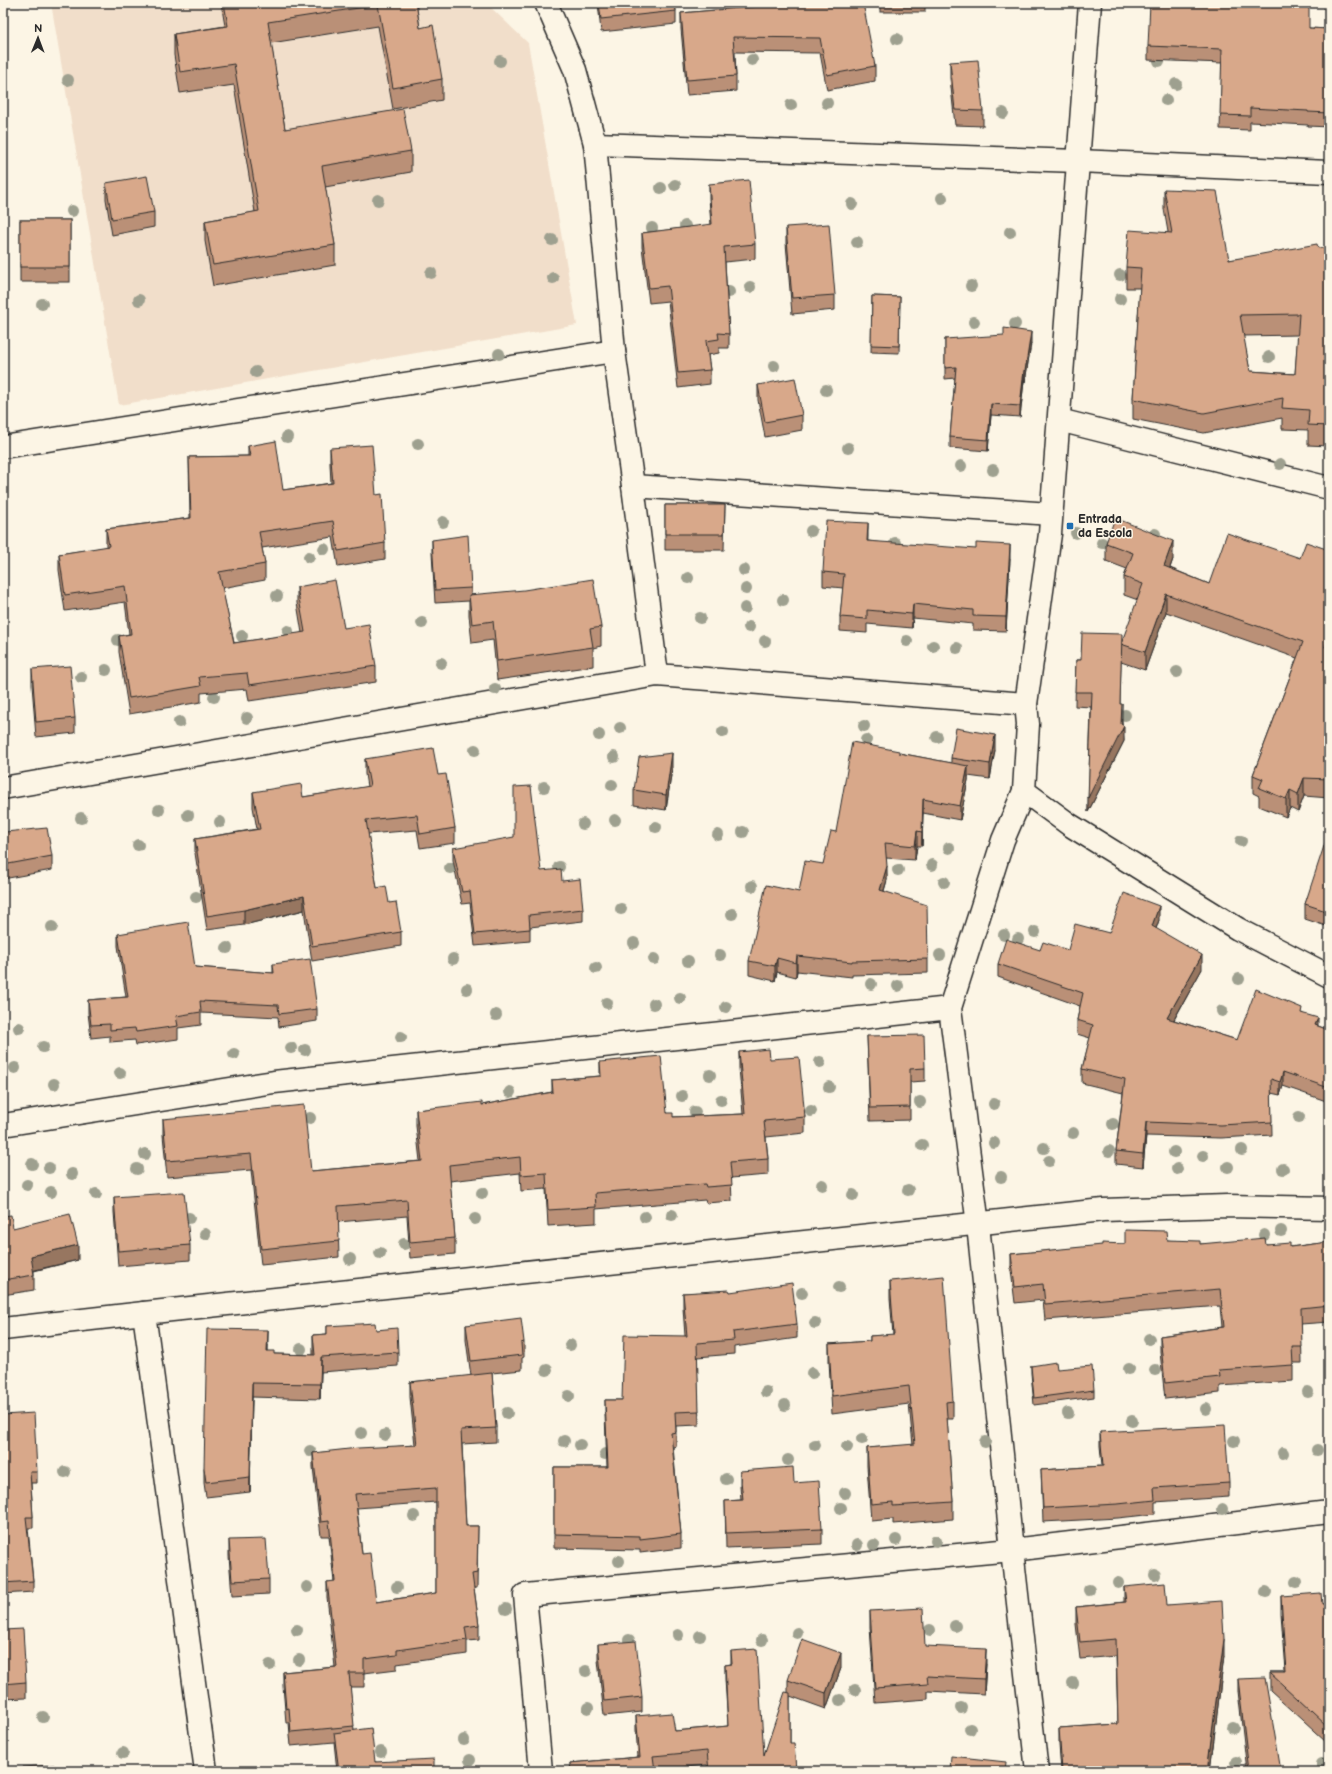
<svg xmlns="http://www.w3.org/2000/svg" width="1332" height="1774" viewBox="0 0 1332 1774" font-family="'Balsamiq Sans',sans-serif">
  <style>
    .built { fill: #f1deca }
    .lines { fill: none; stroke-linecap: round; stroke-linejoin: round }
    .minor-casing { stroke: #2b2b2b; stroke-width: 25 }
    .tertiary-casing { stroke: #2b2b2b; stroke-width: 25 }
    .minor { stroke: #fcf5e5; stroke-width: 22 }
    .tertiary { stroke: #fcf5e5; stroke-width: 22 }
    .tree { fill: #9ea08f }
    .wall { fill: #ba9077; stroke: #2b2b2b; fill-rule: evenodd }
    .shaded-wall { fill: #977661; stroke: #2b2b2b }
    .building { fill: #d8a88a; stroke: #2b2b2b; fill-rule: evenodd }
    .poi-dot { fill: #1f6fb2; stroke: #fcf5e5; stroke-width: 1.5 }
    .labels { text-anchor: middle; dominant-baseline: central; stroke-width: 3; stroke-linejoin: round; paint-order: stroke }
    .poi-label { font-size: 12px; font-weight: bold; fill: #2b2b2b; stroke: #fcf5e5; text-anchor: start }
  </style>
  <rect width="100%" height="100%" fill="#fcf5e5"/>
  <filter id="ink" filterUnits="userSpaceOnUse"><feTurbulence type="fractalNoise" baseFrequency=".025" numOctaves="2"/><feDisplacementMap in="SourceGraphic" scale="8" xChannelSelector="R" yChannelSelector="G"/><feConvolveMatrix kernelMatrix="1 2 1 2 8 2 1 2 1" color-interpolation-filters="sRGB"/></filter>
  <g filter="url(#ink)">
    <polygon class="built" points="51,3 486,3 528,43 577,325 119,405"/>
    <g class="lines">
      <defs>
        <g id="minor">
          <polyline points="546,3 575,70 595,144 614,351 633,486 657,675"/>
          <polyline points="595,144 1078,161 1329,172"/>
          <polyline points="1059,420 1329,488"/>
          <polyline points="3,447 614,351"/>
          <polyline points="633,486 1051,514"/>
          <polyline points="3,788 657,675 1026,704"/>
          <polyline points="1024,791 1003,840 950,1008 978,1225 1012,1550 1037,1771"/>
          <polyline points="3,1125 274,1082 950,1008"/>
          <polyline points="144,1313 206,1771"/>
          <polyline points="3,1329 144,1313 1103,1210 1227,1206 1329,1208"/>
          <polyline points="541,1771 525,1595 1012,1550 1329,1512"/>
        </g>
        <polyline id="tertiary" points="1090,3 1050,534 1026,704 1028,724 1024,791 1070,825 1238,929 1329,976"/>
      </defs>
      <use href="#minor" class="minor-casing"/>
      <use href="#tertiary" class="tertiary-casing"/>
      <use href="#minor" class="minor"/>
      <use href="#tertiary" class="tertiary"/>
    </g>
    <g class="tree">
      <circle cx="897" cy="39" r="6"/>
      <circle cx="752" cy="60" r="6"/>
      <circle cx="500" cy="61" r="6"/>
      <circle cx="1159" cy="61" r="6"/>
      <circle cx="68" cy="80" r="6"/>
      <circle cx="1176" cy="84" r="6"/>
      <circle cx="1166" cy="100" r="6"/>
      <circle cx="827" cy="103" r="6"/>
      <circle cx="791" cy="105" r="6"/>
      <circle cx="1003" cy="113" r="6"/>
      <circle cx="675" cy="185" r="6"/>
      <circle cx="661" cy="188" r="6"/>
      <circle cx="942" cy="198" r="6"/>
      <circle cx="378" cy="200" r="6"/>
      <circle cx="852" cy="204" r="6"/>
      <circle cx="72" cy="211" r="6"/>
      <circle cx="685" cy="226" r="6"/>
      <circle cx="652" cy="228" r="6"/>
      <circle cx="1010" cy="232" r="6"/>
      <circle cx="552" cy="240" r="6"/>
      <circle cx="857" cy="242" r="6"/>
      <circle cx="431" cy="273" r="6"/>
      <circle cx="1120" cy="275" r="6"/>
      <circle cx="553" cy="278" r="6"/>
      <circle cx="971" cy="286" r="6"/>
      <circle cx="750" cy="287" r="6"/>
      <circle cx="729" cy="292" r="6"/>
      <circle cx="1120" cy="299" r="6"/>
      <circle cx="139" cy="300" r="6"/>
      <circle cx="42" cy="304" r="6"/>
      <circle cx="974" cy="322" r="6"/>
      <circle cx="1015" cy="324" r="6"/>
      <circle cx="499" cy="354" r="6"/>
      <circle cx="1269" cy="357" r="6"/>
      <circle cx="774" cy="366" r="6"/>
      <circle cx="256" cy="372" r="6"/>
      <circle cx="826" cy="390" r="6"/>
      <circle cx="287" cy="437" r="6"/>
      <circle cx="418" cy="444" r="6"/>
      <circle cx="848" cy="448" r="6"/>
      <circle cx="1280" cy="464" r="6"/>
      <circle cx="961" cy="466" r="6"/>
      <circle cx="993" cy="470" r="6"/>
      <circle cx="443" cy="522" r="6"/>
      <circle cx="811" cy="531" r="6"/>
      <circle cx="1076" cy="533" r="6"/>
      <circle cx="1155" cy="534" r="6"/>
      <circle cx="895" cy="543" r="6"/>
      <circle cx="1102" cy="543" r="6"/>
      <circle cx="324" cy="549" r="6"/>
      <circle cx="309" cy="557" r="6"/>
      <circle cx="744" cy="570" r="6"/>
      <circle cx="688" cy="578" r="6"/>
      <circle cx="746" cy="589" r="6"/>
      <circle cx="277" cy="596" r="6"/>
      <circle cx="783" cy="600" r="6"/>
      <circle cx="745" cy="608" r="6"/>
      <circle cx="700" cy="618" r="6"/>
      <circle cx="422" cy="623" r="6"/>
      <circle cx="749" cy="627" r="6"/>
      <circle cx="288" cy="631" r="6"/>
      <circle cx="242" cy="636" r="6"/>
      <circle cx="118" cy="640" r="6"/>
      <circle cx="765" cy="641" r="6"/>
      <circle cx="907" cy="641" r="6"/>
      <circle cx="933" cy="646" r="6"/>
      <circle cx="957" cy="648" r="6"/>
      <circle cx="441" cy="663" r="6"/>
      <circle cx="106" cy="670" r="6"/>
      <circle cx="1177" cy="672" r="6"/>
      <circle cx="81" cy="677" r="6"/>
      <circle cx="495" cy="689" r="6"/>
      <circle cx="214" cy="697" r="6"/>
      <circle cx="1125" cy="715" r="6"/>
      <circle cx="247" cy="718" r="6"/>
      <circle cx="179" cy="722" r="6"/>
      <circle cx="864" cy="726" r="6"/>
      <circle cx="620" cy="728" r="6"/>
      <circle cx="723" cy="732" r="6"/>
      <circle cx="599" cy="735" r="6"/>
      <circle cx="937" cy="737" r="6"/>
      <circle cx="866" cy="740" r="6"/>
      <circle cx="475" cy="750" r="6"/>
      <circle cx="614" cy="757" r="6"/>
      <circle cx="612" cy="785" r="6"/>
      <circle cx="544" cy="787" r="6"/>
      <circle cx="159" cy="810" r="6"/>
      <circle cx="188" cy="815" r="6"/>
      <circle cx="81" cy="818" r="6"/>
      <circle cx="615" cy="820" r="6"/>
      <circle cx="220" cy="822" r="6"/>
      <circle cx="583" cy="824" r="6"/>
      <circle cx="656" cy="827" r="6"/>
      <circle cx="743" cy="832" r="6"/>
      <circle cx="718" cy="835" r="6"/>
      <circle cx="1241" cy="841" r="6"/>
      <circle cx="138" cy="845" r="6"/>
      <circle cx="949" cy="848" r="6"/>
      <circle cx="932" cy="865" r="6"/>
      <circle cx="559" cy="867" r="6"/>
      <circle cx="450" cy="868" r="6"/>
      <circle cx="898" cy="870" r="6"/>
      <circle cx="944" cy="882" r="6"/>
      <circle cx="752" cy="886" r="6"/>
      <circle cx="196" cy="897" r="6"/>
      <circle cx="621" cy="909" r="6"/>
      <circle cx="732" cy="914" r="6"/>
      <circle cx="52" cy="927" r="6"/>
      <circle cx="1035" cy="932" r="6"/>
      <circle cx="1004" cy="935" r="6"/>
      <circle cx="1018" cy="939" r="6"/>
      <circle cx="634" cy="943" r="6"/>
      <circle cx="227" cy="948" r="6"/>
      <circle cx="720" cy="955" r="6"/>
      <circle cx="940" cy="955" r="6"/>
      <circle cx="453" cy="959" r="6"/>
      <circle cx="654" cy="959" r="6"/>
      <circle cx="688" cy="961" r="6"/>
      <circle cx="596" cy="968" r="6"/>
      <circle cx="1239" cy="979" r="6"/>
      <circle cx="871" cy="984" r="6"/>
      <circle cx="898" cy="986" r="6"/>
      <circle cx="467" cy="989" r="6"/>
      <circle cx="680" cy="998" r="6"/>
      <circle cx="607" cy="1003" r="6"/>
      <circle cx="654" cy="1004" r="6"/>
      <circle cx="726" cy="1007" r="6"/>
      <circle cx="1222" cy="1011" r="6"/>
      <circle cx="496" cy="1015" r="6"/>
      <circle cx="19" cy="1028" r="6"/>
      <circle cx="401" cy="1037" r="6"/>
      <circle cx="43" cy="1047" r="6"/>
      <circle cx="291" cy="1048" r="6"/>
      <circle cx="305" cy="1050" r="6"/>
      <circle cx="234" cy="1054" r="6"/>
      <circle cx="820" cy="1062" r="6"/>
      <circle cx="15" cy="1068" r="6"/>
      <circle cx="120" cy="1073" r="6"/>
      <circle cx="710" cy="1075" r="6"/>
      <circle cx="54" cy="1084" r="6"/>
      <circle cx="829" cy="1087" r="6"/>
      <circle cx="510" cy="1092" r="6"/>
      <circle cx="682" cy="1096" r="6"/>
      <circle cx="721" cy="1100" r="6"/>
      <circle cx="920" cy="1102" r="6"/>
      <circle cx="994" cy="1104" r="6"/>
      <circle cx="811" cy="1111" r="6"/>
      <circle cx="695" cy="1112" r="6"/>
      <circle cx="1299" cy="1117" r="6"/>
      <circle cx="310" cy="1118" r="6"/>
      <circle cx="1113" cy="1124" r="6"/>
      <circle cx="1073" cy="1133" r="6"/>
      <circle cx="994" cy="1143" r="6"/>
      <circle cx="922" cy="1145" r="6"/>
      <circle cx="1044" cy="1148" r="6"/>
      <circle cx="1242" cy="1150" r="6"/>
      <circle cx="1109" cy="1151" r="6"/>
      <circle cx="1174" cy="1152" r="6"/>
      <circle cx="145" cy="1154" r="6"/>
      <circle cx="1203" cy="1156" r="6"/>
      <circle cx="1049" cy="1161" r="6"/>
      <circle cx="32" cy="1164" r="6"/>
      <circle cx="1228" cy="1167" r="6"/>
      <circle cx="49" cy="1168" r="6"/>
      <circle cx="137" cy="1169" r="6"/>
      <circle cx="1177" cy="1169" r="6"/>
      <circle cx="1283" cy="1169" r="6"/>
      <circle cx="72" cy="1174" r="6"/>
      <circle cx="1001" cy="1177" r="6"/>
      <circle cx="27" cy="1185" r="6"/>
      <circle cx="822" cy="1185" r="6"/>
      <circle cx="908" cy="1190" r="6"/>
      <circle cx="51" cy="1192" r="6"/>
      <circle cx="482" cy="1193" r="6"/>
      <circle cx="96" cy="1194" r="6"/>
      <circle cx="853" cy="1195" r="6"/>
      <circle cx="672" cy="1215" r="6"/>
      <circle cx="645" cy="1217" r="6"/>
      <circle cx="189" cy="1218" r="6"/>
      <circle cx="475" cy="1219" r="6"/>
      <circle cx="1281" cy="1231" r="6"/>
      <circle cx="205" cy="1234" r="6"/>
      <circle cx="1264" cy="1235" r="6"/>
      <circle cx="404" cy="1244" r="6"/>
      <circle cx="380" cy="1253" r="6"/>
      <circle cx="350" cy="1259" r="6"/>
      <circle cx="839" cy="1287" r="6"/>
      <circle cx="802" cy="1293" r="6"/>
      <circle cx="815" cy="1323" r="6"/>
      <circle cx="1149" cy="1339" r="6"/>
      <circle cx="570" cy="1345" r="6"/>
      <circle cx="301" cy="1349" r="6"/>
      <circle cx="1129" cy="1369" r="6"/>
      <circle cx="547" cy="1370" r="6"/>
      <circle cx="1155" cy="1370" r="6"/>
      <circle cx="812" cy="1373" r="6"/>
      <circle cx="766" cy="1392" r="6"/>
      <circle cx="1308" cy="1392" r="6"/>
      <circle cx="569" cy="1396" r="6"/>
      <circle cx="785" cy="1405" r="6"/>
      <circle cx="1206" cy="1409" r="6"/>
      <circle cx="507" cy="1413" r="6"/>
      <circle cx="1068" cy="1413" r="6"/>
      <circle cx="1132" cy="1421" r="6"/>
      <circle cx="361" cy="1433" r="6"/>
      <circle cx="385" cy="1435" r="6"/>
      <circle cx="862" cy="1439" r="6"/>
      <circle cx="564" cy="1441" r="6"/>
      <circle cx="1234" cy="1441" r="6"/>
      <circle cx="985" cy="1442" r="6"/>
      <circle cx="580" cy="1445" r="6"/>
      <circle cx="815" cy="1445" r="6"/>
      <circle cx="847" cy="1447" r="6"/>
      <circle cx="1317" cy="1450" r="6"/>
      <circle cx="310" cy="1451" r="6"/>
      <circle cx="1283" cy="1453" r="6"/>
      <circle cx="605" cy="1454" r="6"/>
      <circle cx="788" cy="1460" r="6"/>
      <circle cx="65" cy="1472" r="6"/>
      <circle cx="726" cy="1479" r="6"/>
      <circle cx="845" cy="1493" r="6"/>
      <circle cx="841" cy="1508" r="6"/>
      <circle cx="1222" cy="1509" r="6"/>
      <circle cx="414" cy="1516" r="6"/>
      <circle cx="896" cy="1540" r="6"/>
      <circle cx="936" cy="1541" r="6"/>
      <circle cx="857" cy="1545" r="6"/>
      <circle cx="874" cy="1545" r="6"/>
      <circle cx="619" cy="1561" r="6"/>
      <circle cx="1155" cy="1575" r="6"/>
      <circle cx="1296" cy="1582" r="6"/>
      <circle cx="1118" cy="1583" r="6"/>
      <circle cx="307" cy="1587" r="6"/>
      <circle cx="397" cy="1587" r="6"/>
      <circle cx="1089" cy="1590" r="6"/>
      <circle cx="1266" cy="1592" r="6"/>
      <circle cx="506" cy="1609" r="6"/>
      <circle cx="955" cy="1626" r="6"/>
      <circle cx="297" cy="1630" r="6"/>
      <circle cx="930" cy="1630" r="6"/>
      <circle cx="797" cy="1633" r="6"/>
      <circle cx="678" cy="1635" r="6"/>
      <circle cx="700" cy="1636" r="6"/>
      <circle cx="629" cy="1640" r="6"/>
      <circle cx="762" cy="1640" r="6"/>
      <circle cx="299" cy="1660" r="6"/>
      <circle cx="270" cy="1665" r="6"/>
      <circle cx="586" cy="1671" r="6"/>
      <circle cx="1073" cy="1683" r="6"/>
      <circle cx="855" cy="1690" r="6"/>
      <circle cx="840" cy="1700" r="6"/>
      <circle cx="588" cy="1708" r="6"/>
      <circle cx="961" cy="1708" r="6"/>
      <circle cx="43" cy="1717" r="6"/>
      <circle cx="1233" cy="1728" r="6"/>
      <circle cx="970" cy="1729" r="6"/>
      <circle cx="464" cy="1740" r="6"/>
      <circle cx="381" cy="1752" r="6"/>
      <circle cx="123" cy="1753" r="6"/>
      <circle cx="470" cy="1760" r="6"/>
      <circle cx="1236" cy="1762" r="6"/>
      <circle cx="1322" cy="1763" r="6"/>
    </g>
    <g class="wall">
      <polygon points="221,3 416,3 420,28 442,79 442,100 393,109 378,26 271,43 285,129 411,151 411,172 325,187 335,245 335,265 213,286 205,241 205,221 255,212 234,85 180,93 174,55 174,34 225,26"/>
      <polygon points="598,3 675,3 676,11 676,24 601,32"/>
      <polygon points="797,3 875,66 875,81 827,90 820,53 735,52 736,76 736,91 687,95 681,29 681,13"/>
      <rect x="880" y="3" width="45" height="9"/>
      <polygon points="1309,28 1329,29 1329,127 1308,126 1308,125 1250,122 1250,130 1220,129 1222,63 1148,60 1148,46"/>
      <polygon points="950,62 983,111 983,126 955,125 950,78"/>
      <polygon points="106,183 154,212 154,227 112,235 106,199"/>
      <polygon points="709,184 755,244 755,259 725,262 729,334 729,348 719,348 719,353 708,355 710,370 710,384 678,388 668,301 649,303 642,247 642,233 711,225 709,198"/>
      <path d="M1164 189 1229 260 1329 247V446L1308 445V430L1282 429V418L1204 433 1133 419V399L1140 288H1126V267L1168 232 1164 209ZM1298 335 1295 374 1250 371 1243 336Z"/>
      <rect x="20" y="220" width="50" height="62"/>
      <polygon points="786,227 835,295 835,310 792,314 786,243"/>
      <polygon points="872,296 900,297 899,353 871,352"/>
      <polygon points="945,339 1031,343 1025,382 1024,381 1020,417 991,415 988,451 950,448 950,437 955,378 945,379"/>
      <polygon points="758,385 802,415 802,430 765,437 758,400"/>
      <polygon points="248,446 283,490 331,483 330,464 330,448 376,495 385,543 385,559 338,567 333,537 262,548 265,564 265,580 222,588 234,643 302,633 297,603 297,587 344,628 376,666 376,682 249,701 247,689 201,693 201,702 129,714 119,652 119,636 129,634 125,602 65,611 59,570 59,554 106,547 106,529 190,518 189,457 248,456"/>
      <polygon points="665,505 725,505 724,550 665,550"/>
      <polygon points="432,540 471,588 471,595 601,627 601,646 593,648 593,666 497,680 493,640 472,643 469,615 469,601 435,603 432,553"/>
      <polygon points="868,541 1010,559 1006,631 973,630 973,624 913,618 912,628 867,624 867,633 840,631 840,617 843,588 823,586 823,572"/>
      <polygon points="1106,543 1173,559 1170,568 1209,584 1329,550 1329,798 1304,796 1298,812 1290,808 1286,817 1259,806 1259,796 1253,793 1253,775 1297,658 1166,612 1145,670 1121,662 1120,704 1124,741 1088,812 1091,707 1075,706 1076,660 1081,660 1122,643 1138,600 1124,595 1124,577 1127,569 1106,561"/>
      <polygon points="32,669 75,718 75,733 36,737 32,685"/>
      <polygon points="995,750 990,779 968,776 968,780 960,820 923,813 922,846 917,846 915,860 886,858 887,880 884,891 928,959 928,973 852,975 852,977 797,971 796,977 777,972 775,981 749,975 749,961 799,892 823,864 836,832 899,753 951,763 951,758"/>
      <polygon points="365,759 438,775 455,828 455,843 420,848 417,830 368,834 377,888 389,903 401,932 401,946 312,961 304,910 244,925 207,930 195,853 195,839 257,829 253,807 253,792 303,797 367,787 365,774"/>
      <polygon points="672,768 666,810 634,805 634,790"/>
      <polygon points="3,830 5,832 52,856 52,870 3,879"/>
      <polygon points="1329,843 1329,927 1305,919 1305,904"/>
      <polygon points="453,848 541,871 562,881 583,909 583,921 530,927 530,941 475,946 470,903 462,904 453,860"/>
      <polygon points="1159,920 1156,929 1202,969 1174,1020 1237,1040 1302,1013 1318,1026 1329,1030 1329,1102 1283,1086 1280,1095 1271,1093 1272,1135 1221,1138 1146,1136 1143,1167 1116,1164 1116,1151 1123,1093 1082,1083 1082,1069 1090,1038 1077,1034 1077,1020 1080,1006 998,977 998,964 1040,950 1068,950 1109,933"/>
      <polygon points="118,934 195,967 273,973 273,964 317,1009 317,1021 279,1027 278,1017 201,1013 201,1025 178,1028 178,1039 136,1045 135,1040 110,1042 110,1036 91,1038 88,1013 88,1000 126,997 118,946"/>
      <polygon points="867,1036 925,1068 925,1081 910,1082 910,1120 870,1121"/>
      <polygon points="739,1052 770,1059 805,1117 805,1133 766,1137 768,1159 768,1175 731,1178 732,1201 706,1203 705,1200 596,1209 596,1223 548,1226 546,1189 521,1191 520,1173 450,1181 455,1238 455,1254 410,1258 407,1216 338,1222 339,1257 261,1265 251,1170 167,1177 163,1135 163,1119 311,1171 420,1161 416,1126 416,1110 482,1105 552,1092 552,1080 600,1076 600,1062 673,1117 743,1114 739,1068"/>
      <polygon points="1329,1142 1329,1165 1326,1164 1326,1150"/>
      <polygon points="114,1197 190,1245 190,1260 118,1266 114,1212"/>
      <polygon points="3,1216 13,1228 78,1260 34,1271 34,1290 3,1295"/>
      <polygon points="1167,1240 1200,1244 1266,1245 1290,1247 1329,1242 1329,1322 1301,1324 1302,1363 1293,1363 1293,1381 1220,1386 1220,1393 1165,1399 1160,1352 1160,1336 1222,1327 1220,1306 1045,1320 1043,1300 1015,1303 1011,1270 1011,1254"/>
      <polygon points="890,1281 953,1401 953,1419 947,1419 953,1502 953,1519 893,1524 893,1519 871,1521 867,1466 867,1448 913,1445 909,1404 832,1414 829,1361 829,1344 870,1341 870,1336 893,1335 890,1298"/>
      <polygon points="730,1292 797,1324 797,1338 734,1347 734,1354 697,1357 699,1425 676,1426 676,1446 673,1447 681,1534 681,1548 640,1553 640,1550 554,1548 554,1467 607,1467 605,1414 605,1400 622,1400 685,1336 683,1308 683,1293"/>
      <path d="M466 1325 524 1342V1357L522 1358V1370L492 1373 496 1428V1442L462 1444 466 1526H478L477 1588H474L479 1625V1640L467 1641V1654L397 1664V1669L364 1673V1687H350L354 1730 375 1762 434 1771H337L334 1742 291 1746 289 1723H286L283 1686V1672L335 1667 327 1597V1582H334L329 1536H321L313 1467V1453L415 1445 410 1397V1382L471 1376 466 1340ZM436 1502V1593L376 1602 362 1554 357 1508Z"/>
      <polygon points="327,1326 376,1330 398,1352 398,1366 321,1372 320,1399 252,1397 250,1492 206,1497 204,1483 204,1468 268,1345 268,1351 274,1354 313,1355 313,1335 327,1334"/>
      <polygon points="1031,1366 1057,1369 1094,1390 1094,1397 1034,1405 1031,1373"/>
      <polygon points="3,1415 37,1472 37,1483 31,1483 33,1517 33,1528 28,1528 33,1581 33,1592 3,1594"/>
      <polygon points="1100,1432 1229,1483 1229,1497 1155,1502 1155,1514 1118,1518 1043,1522 1041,1470 1102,1466 1100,1446"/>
      <polygon points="740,1471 822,1529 822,1544 726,1548 725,1501 741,1500 740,1486"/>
      <polygon points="229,1540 269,1579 269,1594 232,1596 229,1556"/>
      <polygon points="1124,1587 1167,1605 1224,1656 1210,1771 1061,1771 1059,1745 1059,1728 1118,1724 1116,1656 1080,1659 1076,1624 1076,1607 1124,1602"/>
      <polygon points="1281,1596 1322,1604 1329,1604 1329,1750 1326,1751 1326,1741 1270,1690 1270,1673 1285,1673 1281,1613"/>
      <polygon points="870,1611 925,1646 986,1664 984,1694 928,1691 928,1699 875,1703 870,1627"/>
      <polygon points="3,1630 26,1682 26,1698 3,1699"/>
      <polygon points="598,1644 642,1697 642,1712 604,1716 598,1660"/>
      <polygon points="731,1651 764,1755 788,1692 788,1680 841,1668 826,1709 790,1696 790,1743 796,1771 708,1771 707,1765 655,1770 655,1771 570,1771 570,1763 638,1757 636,1730 636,1716 675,1731 728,1726 725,1679 725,1665 731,1664"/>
      <polygon points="1238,1679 1281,1771 1247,1771 1238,1691"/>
    </g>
    <g class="shaded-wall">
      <polygon points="1031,332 1031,343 1025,382 1025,371"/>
      <polygon points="1024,370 1024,381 1020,417 1020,406"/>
      <polygon points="991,404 991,415 988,451 988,440"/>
      <polygon points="868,523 868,537 867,555 867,541"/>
      <polygon points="1173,541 1173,559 1164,584 1164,566"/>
      <polygon points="1010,545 1010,559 1006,631 1006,617"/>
      <polygon points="1166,594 1166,612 1145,670 1145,652"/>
      <polygon points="913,604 913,618 912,628 912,614"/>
      <polygon points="1329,636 1329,654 1325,647"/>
      <polygon points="1122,704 1122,731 1124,726 1124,741 1088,812 1088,798"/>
      <polygon points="995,735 995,750 990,779 990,764"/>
      <polygon points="672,753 672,768 666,810 666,795"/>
      <polygon points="968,766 968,780 960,820 960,806"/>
      <polygon points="1304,778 1304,796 1298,812 1298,794"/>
      <polygon points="1290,790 1290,808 1286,817 1286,799"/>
      <polygon points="923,799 923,813 922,846 922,832"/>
      <polygon points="917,831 917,846 915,860 915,846"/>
      <polygon points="887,866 887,880 880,904 880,890"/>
      <polygon points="304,896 304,910 244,925 244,910"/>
      <polygon points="1159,906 1159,920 1152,940 1152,926"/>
      <polygon points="1202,955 1202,969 1167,1032 1167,1018"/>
      <polygon points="797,956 797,971 796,977 796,963"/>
      <polygon points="777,958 777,972 775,981 775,966"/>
      <polygon points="1318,1018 1318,1032 1315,1025"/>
      <polygon points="1283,1072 1283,1086 1280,1095 1280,1082"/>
      <polygon points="1146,1122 1146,1136 1143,1167 1143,1154"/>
      <polygon points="78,1245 78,1260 31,1271 31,1256"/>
      <polygon points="268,1330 268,1345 267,1366 267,1351"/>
      <polygon points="321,1357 321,1372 320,1399 320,1384"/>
      <polygon points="252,1383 252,1397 250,1492 250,1477"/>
      <polygon points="1224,1639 1224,1656 1210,1771 1207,1771"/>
      <polygon points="986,1649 986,1664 984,1694 984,1679"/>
      <polygon points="841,1653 841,1668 826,1709 826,1693"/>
    </g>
    <g class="building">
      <polygon points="224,3 416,3 420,28 433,25 442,79 393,88 378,5 268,22 285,129 403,109 411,151 322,166 335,245 213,265 205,221 259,211 234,64 180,72 174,34 228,26"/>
      <polygon points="599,3 675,3 676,11 601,19"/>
      <polygon points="797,3 863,3 875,66 827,75 820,38 733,37 736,76 687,80 681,13"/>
      <polygon points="1150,3 1309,3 1309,28 1329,29 1329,113 1308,112 1308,111 1250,108 1250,116 1220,115 1222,49 1148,46"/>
      <polygon points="978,60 983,111 955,110 950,62"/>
      <polygon points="147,176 154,212 112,219 106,183"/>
      <polygon points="749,180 755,244 724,247 729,334 718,333 719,339 706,341 710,370 678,373 668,286 649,288 642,233 712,224 709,184"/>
      <path d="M1164 189 1217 191 1229 260 1317 244 1318 248 1329 247V426L1308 425 1309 410 1282 408 1283 398 1204 413 1133 399 1141 268 1126 267 1129 230 1172 233ZM1299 314 1295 374 1250 371 1240 315Z"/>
      <rect x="20" y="220" width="50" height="47"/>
      <polygon points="829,224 835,295 792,298 786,227"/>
      <polygon points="872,296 900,297 899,346 871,345"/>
      <polygon points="1004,328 1031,332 1025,371 1024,370 1020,406 991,404 988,440 950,437 956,367 945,368 945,339 1004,335"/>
      <polygon points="795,378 802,415 765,422 758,385"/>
      <polygon points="276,441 283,490 333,483 330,448 372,445 376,495 382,494 385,543 338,551 333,521 259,532 265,564 219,572 234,643 305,632 297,587 335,580 344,628 369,624 376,666 249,685 247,673 199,677 201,686 129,698 119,636 131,634 125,586 65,595 59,554 109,546 106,529 191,518 189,457 250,456 248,446"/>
      <polygon points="665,505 725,505 724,534 665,534"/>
      <polygon points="1115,518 1173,541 1164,566 1209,584 1227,533 1300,558 1306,542 1329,550 1329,636 1325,647 1329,649 1329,779 1304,778 1298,794 1290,790 1286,799 1259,788 1263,779 1253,775 1303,642 1166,594 1145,652 1121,644 1143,584 1124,577 1133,553 1106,543"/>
      <polygon points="826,521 868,523 867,541 976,549 976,543 1010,545 1006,617 973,616 973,610 913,604 912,614 867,610 867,619 840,617 844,574 823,572"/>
      <polygon points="468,535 471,588 435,590 432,540"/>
      <polygon points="593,579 601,627 590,629 593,647 497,661 493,621 472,624 469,595 524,590"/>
      <polygon points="1082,633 1122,634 1120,704 1122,704 1121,724 1124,726 1088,798 1092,692 1075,692 1076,660 1081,660"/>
      <polygon points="70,666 75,718 36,722 32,669"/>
      <polygon points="956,728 995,735 990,764 951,758"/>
      <polygon points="852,742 899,751 899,753 968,766 960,806 923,799 922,832 917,831 915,846 885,843 887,866 880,890 927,905 928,959 852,961 852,962 797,956 796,963 777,958 775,966 749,961 766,885 799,892 805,861 823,864 831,831 836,832"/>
      <polygon points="433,748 438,775 446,774 455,828 420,834 417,815 366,820 377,888 386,886 389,903 396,902 401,932 312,946 304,896 244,910 207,916 195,839 260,829 253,792 301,784 303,797 370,786 365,759"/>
      <polygon points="672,753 666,795 634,790 639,757"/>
      <polygon points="531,786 541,871 561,869 562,881 580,879 583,909 529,915 530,929 475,934 470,891 462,892 453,848 514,837 514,787"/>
      <polygon points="47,828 52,856 3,865 3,830 5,830 5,832"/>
      <polygon points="1325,843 1329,843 1329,912 1305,904"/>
      <polygon points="1124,893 1159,906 1152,926 1202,955 1167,1018 1237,1040 1256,989 1302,1008 1301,1013 1318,1018 1315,1025 1329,1030 1329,1088 1283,1072 1280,1082 1271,1079 1272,1122 1221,1125 1146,1122 1143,1154 1116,1151 1125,1079 1082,1069 1093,1025 1077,1020 1083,993 998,964 1006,939 1040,950 1043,942 1068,950 1075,924 1109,933"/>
      <polygon points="188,922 195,967 274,973 273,964 310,959 317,1009 279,1014 278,1005 200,1001 201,1012 176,1016 178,1026 136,1032 135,1028 110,1030 110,1024 91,1025 88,1000 128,997 118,934"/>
      <polygon points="924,1035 925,1068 910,1069 910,1107 870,1108 867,1036"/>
      <polygon points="769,1049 770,1059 799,1057 805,1117 764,1121 768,1159 730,1162 732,1185 706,1187 705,1184 595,1193 596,1207 548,1210 546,1173 521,1175 520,1157 449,1165 455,1238 410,1242 407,1200 338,1206 339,1241 261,1249 251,1154 167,1161 163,1119 304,1105 311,1171 422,1161 416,1110 482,1102 482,1105 553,1092 552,1080 601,1076 600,1062 661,1056 667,1113 673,1113 673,1117 745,1114 739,1052"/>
      <polygon points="1329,1142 1329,1151 1326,1150"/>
      <polygon points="184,1192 190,1245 118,1251 114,1197"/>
      <polygon points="70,1214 78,1245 31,1256 34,1275 3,1280 3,1216 11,1215 13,1228"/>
      <polygon points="1125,1230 1166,1231 1167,1240 1200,1241 1200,1244 1265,1238 1266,1245 1290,1243 1290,1247 1329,1242 1329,1305 1301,1308 1302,1347 1292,1347 1293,1365 1219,1370 1220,1377 1165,1383 1160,1336 1224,1327 1220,1289 1045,1304 1043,1284 1015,1287 1011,1254 1102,1245 1102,1243 1125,1244"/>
      <polygon points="944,1276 953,1401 946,1402 953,1502 893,1506 893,1502 871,1504 867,1448 915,1444 909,1386 832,1396 829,1344 870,1341 870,1336 894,1334 890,1281"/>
      <polygon points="792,1283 797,1324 733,1332 734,1340 697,1343 699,1411 675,1412 676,1432 671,1433 681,1534 640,1539 640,1536 554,1534 554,1467 608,1467 605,1400 622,1400 624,1335 687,1336 683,1293 729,1290 730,1292"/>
      <polygon points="521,1318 524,1342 521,1343 522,1355 471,1361 466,1325"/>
      <polygon points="375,1323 376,1330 397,1328 398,1352 321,1357 320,1384 252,1383 250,1477 206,1482 204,1468 207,1329 268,1330 267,1351 274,1351 274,1354 315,1355 313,1335 327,1334 327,1326"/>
      <polygon points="1056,1362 1057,1369 1092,1366 1094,1390 1034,1398 1031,1366"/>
      <path d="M492 1373 496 1428 461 1430 466 1526H478L477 1573 472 1574 479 1625 465 1627 467 1640 397 1650V1655L364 1659V1673H349L354 1726 291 1732 289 1708 286 1709 283 1672 337 1667 327 1582 335 1581 329 1521 321 1522 313 1453 358 1448 417 1445 410 1382ZM436 1488V1593L376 1602 370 1553 362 1554 355 1494Z"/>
      <polygon points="34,1413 37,1472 30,1472 33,1517 26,1517 33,1581 3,1583 3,1415"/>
      <polygon points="1225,1425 1229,1483 1154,1488 1155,1500 1118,1504 1043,1508 1041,1470 1103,1466 1100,1432"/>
      <polygon points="793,1467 794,1483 819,1481 822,1529 726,1533 725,1501 743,1500 740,1471"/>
      <polygon points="266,1539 269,1579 232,1581 229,1540"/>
      <polygon points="1165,1583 1167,1605 1222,1601 1224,1639 1207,1771 1062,1771 1059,1728 1118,1724 1116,1639 1080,1642 1076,1607 1126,1602 1124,1587"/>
      <polygon points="1321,1593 1322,1604 1329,1604 1329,1734 1326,1734 1326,1725 1270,1673 1286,1673 1281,1596"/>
      <polygon points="923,1608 925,1646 986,1649 984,1679 927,1676 928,1684 875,1688 870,1611"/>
      <polygon points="23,1629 26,1682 3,1684 3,1630"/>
      <polygon points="802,1639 841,1653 826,1693 788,1680"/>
      <polygon points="636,1641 642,1697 604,1701 598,1644"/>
      <polygon points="757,1649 764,1755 785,1692 790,1693 790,1743 794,1743 796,1771 709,1771 707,1751 653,1756 655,1771 571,1771 570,1763 640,1757 636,1716 672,1713 675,1731 728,1726 725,1665 732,1664 731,1651"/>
      <polygon points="1265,1678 1281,1771 1249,1771 1238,1679"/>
      <polygon points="371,1728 375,1762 434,1759 434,1771 339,1771 334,1733"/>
      <polygon points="951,1756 1006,1762 1005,1771 950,1771"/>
      <polygon points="54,1765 55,1771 23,1771 23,1767"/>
    </g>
  </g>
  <rect class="poi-dot" x="1066" y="522" width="8" height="8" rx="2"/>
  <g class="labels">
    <g class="poi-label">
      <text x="1078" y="519">Entrada<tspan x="1078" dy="14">da Escola</tspan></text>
    </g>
  </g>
  <rect width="1332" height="1774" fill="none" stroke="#fcf5e5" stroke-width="16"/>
  <rect x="8" y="8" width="1316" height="1758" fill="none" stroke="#2b2b2b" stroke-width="1.5" filter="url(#ink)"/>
  <g transform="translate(38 38) rotate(1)" stroke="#fcf5e5" stroke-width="3" paint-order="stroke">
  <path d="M0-3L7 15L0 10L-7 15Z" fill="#2b2b2b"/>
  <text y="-6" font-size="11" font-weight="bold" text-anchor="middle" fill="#2b2b2b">N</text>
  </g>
</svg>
